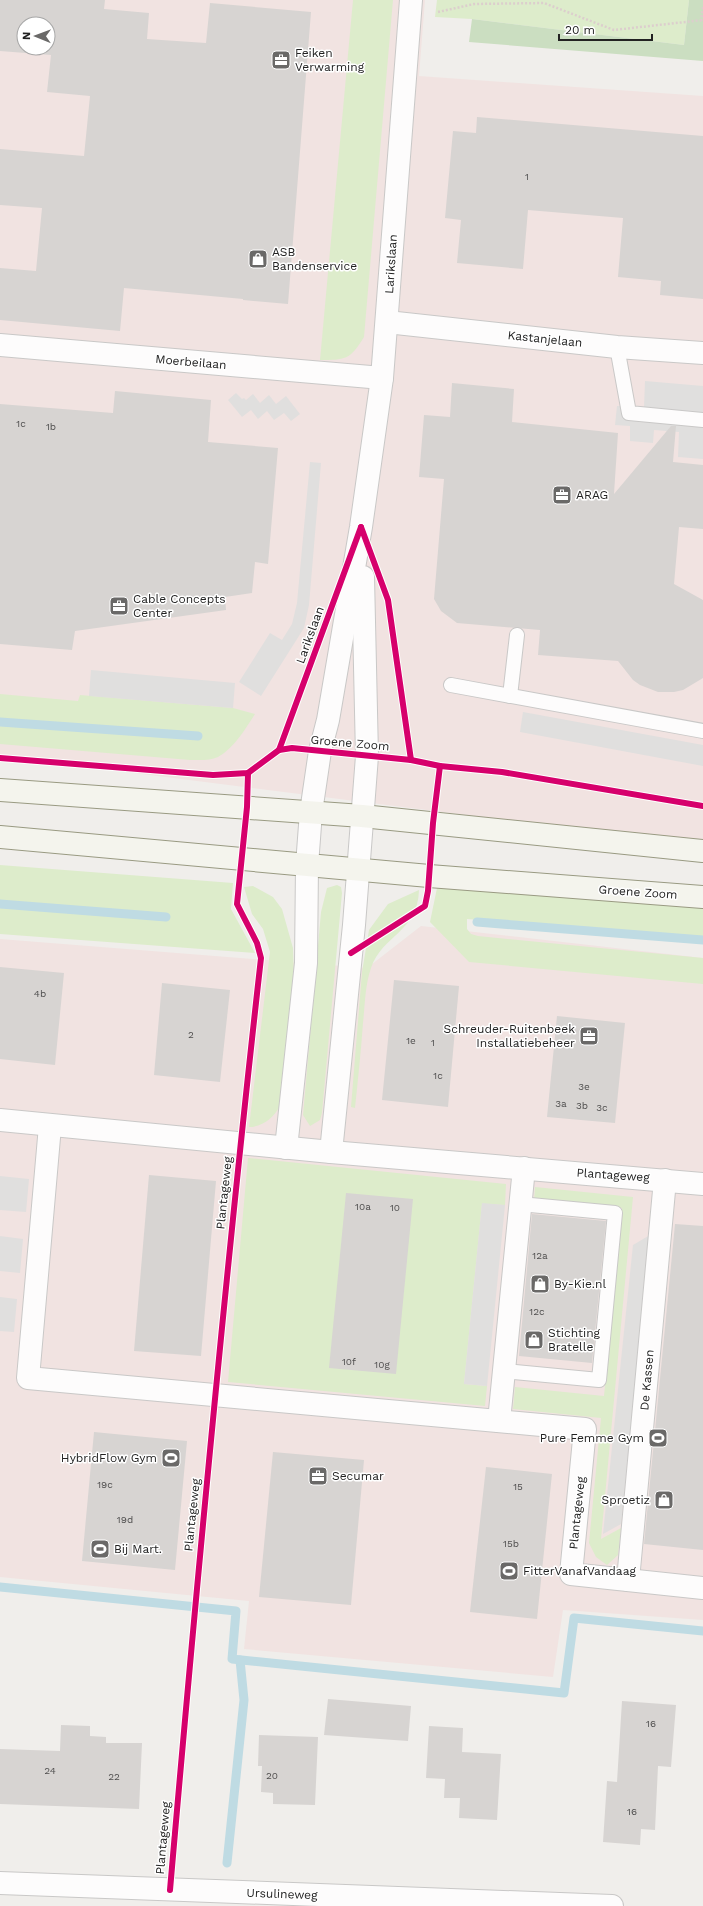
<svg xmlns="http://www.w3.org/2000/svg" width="703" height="1906" viewBox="0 0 703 1906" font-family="'Work Sans',sans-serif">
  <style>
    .commercial { fill: #f1e3e1; fill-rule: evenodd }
    .grass { fill: #ddeccb }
    .forest { fill: #cbdec1 }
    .parking { fill: #e0dfde }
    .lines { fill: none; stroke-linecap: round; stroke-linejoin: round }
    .stream { stroke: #bfdbe3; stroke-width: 9 }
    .building { fill: #d7d4d2; fill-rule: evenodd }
    .service-casing { stroke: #c9c8c7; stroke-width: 16 }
    .minor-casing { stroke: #c9c8c7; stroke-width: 24 }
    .secondary-casing { stroke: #999a82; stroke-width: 24 }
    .path { stroke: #dccecd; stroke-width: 2.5; stroke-dasharray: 2 2; stroke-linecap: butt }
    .service { stroke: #fdfcfc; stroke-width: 14 }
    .minor { stroke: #fdfcfc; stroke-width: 22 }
    .secondary { stroke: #f4f4ed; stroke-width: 22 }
    .cycleway-casing { stroke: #fff; stroke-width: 8 }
    .cycleway { stroke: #d6006c; stroke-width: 6 }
    .labels { text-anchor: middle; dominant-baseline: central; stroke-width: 3; stroke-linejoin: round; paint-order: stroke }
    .number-label { font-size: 10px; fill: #4f4e4e }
    .poi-label { font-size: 12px; fill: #222; stroke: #fff; text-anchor: start }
    .street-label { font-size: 12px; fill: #222; stroke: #fff }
  </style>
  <rect width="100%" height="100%" fill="#f0eeeb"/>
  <g class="commercial">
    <path d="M0 0H425L419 76 703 96V845L0 756ZM24 24H48V48H24Z"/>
    <polygon points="421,926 703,958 703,1620 563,1610 553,1677 244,1649 249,1601 0,1577 0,939 367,968"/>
  </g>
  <g class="grass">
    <path d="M353 0H393L364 337C350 360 345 360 320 360Z"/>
    <polygon points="437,0 689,0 684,45 472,19 435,17"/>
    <path d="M0 694 78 701 80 695 233 708 255 714C246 728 234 748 218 757 210 761 199 760 190 760L0 744Z"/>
    <polygon points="0,865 233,883 231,909 255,953 0,934"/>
    <polygon points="337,885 341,887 342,893 322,1113 320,1120 310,1126 303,1115 321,912 327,888"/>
    <path d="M253 886 273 897 282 909 293 948 294 975 280 1106C274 1117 263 1127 249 1127L270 952 263 929 252 914 244 887Z"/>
    <polygon points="437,888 703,908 703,939 467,919 467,929 471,934 478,936 703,958 703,984 469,962 430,922"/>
    <path d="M419 890C418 932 382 935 371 968 365 985 365 1005 363 1023 361 1051 358 1079 355 1108L351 1107 362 972 369 930 388 904Z"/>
    <polygon points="248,1158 506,1184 505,1205 482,1204 464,1384 487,1386 485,1406 228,1382"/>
    <polygon points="535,1187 633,1197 601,1539 621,1528 618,1555 607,1565 596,1557 589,1543 601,1418 513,1409 515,1387 604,1396 622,1208 534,1201"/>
  </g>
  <polygon class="forest" points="689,0 703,0 703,61 469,42 472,19 684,45"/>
  <g class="parking">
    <polygon points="645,381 703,386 703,459 678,457 679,432 654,430 653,443 630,441 630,426 615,425 617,406 644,407"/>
    <polygon points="236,393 242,399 244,398 246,400 253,394 260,403 269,395 276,404 286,396 300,414 291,421 284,413 274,420 267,411 258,419 251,410 242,417 228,400"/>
    <polygon points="310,462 321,463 309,605 304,628 261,696 239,682 270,633 282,640 292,624 297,603"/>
    <polygon points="91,670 235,683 233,708 89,696"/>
    <polygon points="523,712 703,745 703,766 520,732"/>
    <polygon points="0,1176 29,1179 26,1212 0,1210"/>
    <polygon points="482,1203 505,1205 487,1386 464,1384"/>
    <polygon points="650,1235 621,1524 603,1534 633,1245"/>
    <polygon points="0,1236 23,1239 20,1273 0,1271"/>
    <polygon points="0,1297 17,1299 14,1332 0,1331"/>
  </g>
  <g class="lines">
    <g class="stream">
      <polyline points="0,722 198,736"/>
      <polyline points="0,904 166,917"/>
      <polyline points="477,922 703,940"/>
      <polyline points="0,1587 236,1611 232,1659 564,1693 574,1618 703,1631"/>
      <polyline points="227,1863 244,1700 240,1660"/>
    </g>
  </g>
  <g class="building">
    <path d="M0 0H105L104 9 149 13 147 39 206 43 210 3 311 12 288 304 243 300V299L124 288 120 331 0 320V268L36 271 42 208 0 205V149L84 156 90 96 47 92 51 55 0 51ZM24 24H48V48H24Z"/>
    <polygon points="477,117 703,136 703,299 660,295 661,281 618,277 623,218 528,210 523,269 457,263 461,220 445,218 453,131 476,133"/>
    <polygon points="452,383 514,389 512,422 618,433 614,494 671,426 676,426 673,462 703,465 703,529 679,527 674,584 703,600 703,678 683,690 674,692 658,692 640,685 633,680 618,661 538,655 540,630 457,623 441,611 434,599 444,479 419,477 424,415 450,417"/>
    <polygon points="115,391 211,400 208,442 278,448 268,564 255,562 252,593 225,597 226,610 75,631 72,650 0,644 0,404 113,413"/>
    <polygon points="0,967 64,973 55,1065 0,1059"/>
    <polygon points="394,980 459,986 448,1107 382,1100"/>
    <polygon points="162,983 230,990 220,1082 154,1075"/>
    <polygon points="557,1016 625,1023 615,1123 547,1117"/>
    <polygon points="149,1175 216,1181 201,1356 134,1351"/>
    <polygon points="346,1193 413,1199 396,1374 329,1368"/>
    <polygon points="532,1214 606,1221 592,1363 519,1356"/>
    <polygon points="675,1224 703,1226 703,1550 644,1544"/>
    <polygon points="94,1432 187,1441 175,1570 82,1561"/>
    <polygon points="273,1452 364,1460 351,1605 259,1597"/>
    <polygon points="486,1467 552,1474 537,1619 470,1612"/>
    <polygon points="328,1699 411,1706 408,1741 324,1735"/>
    <polygon points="622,1701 676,1705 671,1767 658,1766 655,1830 641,1829 640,1845 603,1842 607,1781 617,1782"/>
    <polygon points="61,1725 90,1726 90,1736 106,1737 106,1743 142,1743 139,1809 0,1804 0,1749 60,1751"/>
    <polygon points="429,1726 463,1728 462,1752 501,1754 497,1820 459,1818 460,1798 444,1798 445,1779 426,1778"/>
    <polygon points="259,1735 318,1737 315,1805 273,1804 273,1793 261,1792 262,1766 258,1766"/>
  </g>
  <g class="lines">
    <defs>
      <g id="service">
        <polyline points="617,347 629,413 703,420"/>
        <polyline points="451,685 703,731"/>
        <polyline points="510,696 517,635"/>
        <polyline points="504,1371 599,1380 615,1213 520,1204"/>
      </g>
      <g id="minor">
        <polyline points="387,322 617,347 703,353"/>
        <polyline points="0,345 382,378"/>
        <polyline points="0,1120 331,1152 703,1184"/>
        <polyline points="50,1126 28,1378 585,1429 571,1574 703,1588"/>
        <polyline points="286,1148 306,963 307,865 311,812 320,751 328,720 361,527 382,378 411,0"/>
        <polyline points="331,1152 354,925 367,756 363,577"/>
        <polyline points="499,1421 524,1168"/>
        <polyline points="628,1580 665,1180"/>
        <polyline points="0,1883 612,1906"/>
      </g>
      <g id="secondary">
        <polyline points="0,790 362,816 703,851"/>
        <polyline points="0,837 429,876 703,897"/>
      </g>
    </defs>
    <use href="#service" class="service-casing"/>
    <use href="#minor" class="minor-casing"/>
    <use href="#secondary" class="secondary-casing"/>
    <g class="path">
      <polyline points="438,12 474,4 544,3 614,30 703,20"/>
      <polyline points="701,21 703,7"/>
    </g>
    <use href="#service" class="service"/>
    <use href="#minor" class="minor"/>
    <use href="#secondary" class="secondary"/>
    <defs>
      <g id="cycleway">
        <polyline points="361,527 388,600 411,760"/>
        <polyline points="279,750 361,527"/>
        <polyline points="0,758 213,775 248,773 279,750 292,748 411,760 440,766 502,772 703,806"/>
        <polyline points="351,953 425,906 428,891 433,823 440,766"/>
        <path d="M170 1890C197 1579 226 1268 261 958L257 943 237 904 247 807 248 773"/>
      </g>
    </defs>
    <use href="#cycleway" class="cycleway-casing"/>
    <use href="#cycleway" class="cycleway"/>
  </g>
  <defs>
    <symbol id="office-square" viewBox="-11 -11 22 22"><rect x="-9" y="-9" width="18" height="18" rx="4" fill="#6a6968" stroke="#fff"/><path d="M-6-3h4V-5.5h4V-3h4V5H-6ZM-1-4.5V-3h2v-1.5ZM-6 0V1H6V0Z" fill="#fff"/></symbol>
    <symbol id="shop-square" viewBox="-11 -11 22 22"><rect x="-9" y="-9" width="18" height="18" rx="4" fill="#6a6968" stroke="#fff"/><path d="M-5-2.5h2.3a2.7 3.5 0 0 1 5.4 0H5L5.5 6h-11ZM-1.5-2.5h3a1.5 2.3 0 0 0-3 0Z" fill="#fff"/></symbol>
    <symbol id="stadium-square" viewBox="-11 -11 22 22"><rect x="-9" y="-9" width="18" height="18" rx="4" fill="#6a6968" stroke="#fff"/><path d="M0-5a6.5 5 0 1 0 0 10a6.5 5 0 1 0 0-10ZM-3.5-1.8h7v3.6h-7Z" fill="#fff"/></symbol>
  </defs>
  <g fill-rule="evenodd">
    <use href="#office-square" x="270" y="49" width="22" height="22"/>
    <use href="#shop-square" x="247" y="248" width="22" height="22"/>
    <use href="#office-square" x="551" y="484" width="22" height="22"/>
    <use href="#office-square" x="108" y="595" width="22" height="22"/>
    <use href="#office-square" x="578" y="1025" width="22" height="22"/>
    <use href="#shop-square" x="529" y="1273" width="22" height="22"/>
    <use href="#shop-square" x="523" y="1329" width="22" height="22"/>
    <use href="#stadium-square" x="647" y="1427" width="22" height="22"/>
    <use href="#stadium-square" x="160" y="1447" width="22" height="22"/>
    <use href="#office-square" x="307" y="1465" width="22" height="22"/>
    <use href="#shop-square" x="653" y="1489" width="22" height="22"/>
    <use href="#stadium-square" x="89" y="1538" width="22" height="22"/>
    <use href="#stadium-square" x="498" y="1560" width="22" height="22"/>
  </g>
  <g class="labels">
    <g class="number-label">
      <text x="527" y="176">1</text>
      <text x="21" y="423">1c</text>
      <text x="51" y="426">1b</text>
      <text x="40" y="993">4b</text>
      <text x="191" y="1034">2</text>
      <text x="411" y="1040">1e</text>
      <text x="433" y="1042">1</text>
      <text x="438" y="1075">1c</text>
      <text x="584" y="1086">3e</text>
      <text x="561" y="1103">3a</text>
      <text x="582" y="1105">3b</text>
      <text x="602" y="1107">3c</text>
      <text x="363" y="1206">10a</text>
      <text x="395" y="1207">10</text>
      <text x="540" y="1255">12a</text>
      <text x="537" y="1311">12c</text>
      <text x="349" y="1361">10f</text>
      <text x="382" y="1364">10g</text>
      <text x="105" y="1484">19c</text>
      <text x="518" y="1486">15</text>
      <text x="125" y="1519">19d</text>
      <text x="511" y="1543">15b</text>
      <text x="651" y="1723">16</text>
      <text x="50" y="1770">24</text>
      <text x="272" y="1775">20</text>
      <text x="114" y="1776">22</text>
      <text x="632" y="1811">16</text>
    </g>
    <g class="poi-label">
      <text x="295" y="53">Feiken<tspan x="295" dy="14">Verwarming</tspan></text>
      <text x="272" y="252">ASB<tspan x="272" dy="14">Bandenservice</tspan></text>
      <text x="576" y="495">ARAG</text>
      <text x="133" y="599">Cable Concepts<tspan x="133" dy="14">Center</tspan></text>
      <text x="575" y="1029" text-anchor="end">Schreuder-Ruitenbeek<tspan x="575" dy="14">Installatiebeheer</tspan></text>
      <text x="554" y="1284">By-Kie.nl</text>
      <text x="548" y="1333">Stichting<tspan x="548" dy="14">Bratelle</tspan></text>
      <text x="644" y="1438" text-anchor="end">Pure Femme Gym</text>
      <text x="157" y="1458" text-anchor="end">HybridFlow Gym</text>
      <text x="332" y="1476">Secumar</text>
      <text x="650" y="1500" text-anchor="end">Sproetiz</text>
      <text x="114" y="1549">Bij Mart.</text>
      <text x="523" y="1571">FitterVanafVandaag</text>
    </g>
    <g class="street-label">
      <text transform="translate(391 264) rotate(-86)">Larikslaan</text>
      <text transform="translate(545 339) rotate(6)">Kastanjelaan</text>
      <text transform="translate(191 362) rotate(5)">Moerbeilaan</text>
      <text transform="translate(310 635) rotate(-70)">Larikslaan</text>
      <text transform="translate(350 743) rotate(5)">Groene Zoom</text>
      <text transform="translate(638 892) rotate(4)">Groene Zoom</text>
      <text transform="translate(613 1175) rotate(4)">Plantageweg</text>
      <text transform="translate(224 1193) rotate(-84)">Plantageweg</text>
      <text transform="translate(647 1380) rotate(-85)">De Kassen</text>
      <text transform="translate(577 1513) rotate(-84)">Plantageweg</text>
      <text transform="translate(192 1515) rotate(-84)">Plantageweg</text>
      <text transform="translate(163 1838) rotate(-85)">Plantageweg</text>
      <text transform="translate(282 1894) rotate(2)">Ursulineweg</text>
    </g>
  </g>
  <g transform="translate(36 36) rotate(271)"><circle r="19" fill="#ffffff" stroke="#a7a7a7"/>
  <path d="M0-3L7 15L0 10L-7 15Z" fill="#6a6968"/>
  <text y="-6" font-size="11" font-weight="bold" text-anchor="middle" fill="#222222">N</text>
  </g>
  <path d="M559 34v6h93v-6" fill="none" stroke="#222222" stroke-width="2"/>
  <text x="565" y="34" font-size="12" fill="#222222" stroke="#ffffff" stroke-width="3" paint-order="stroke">20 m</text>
</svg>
